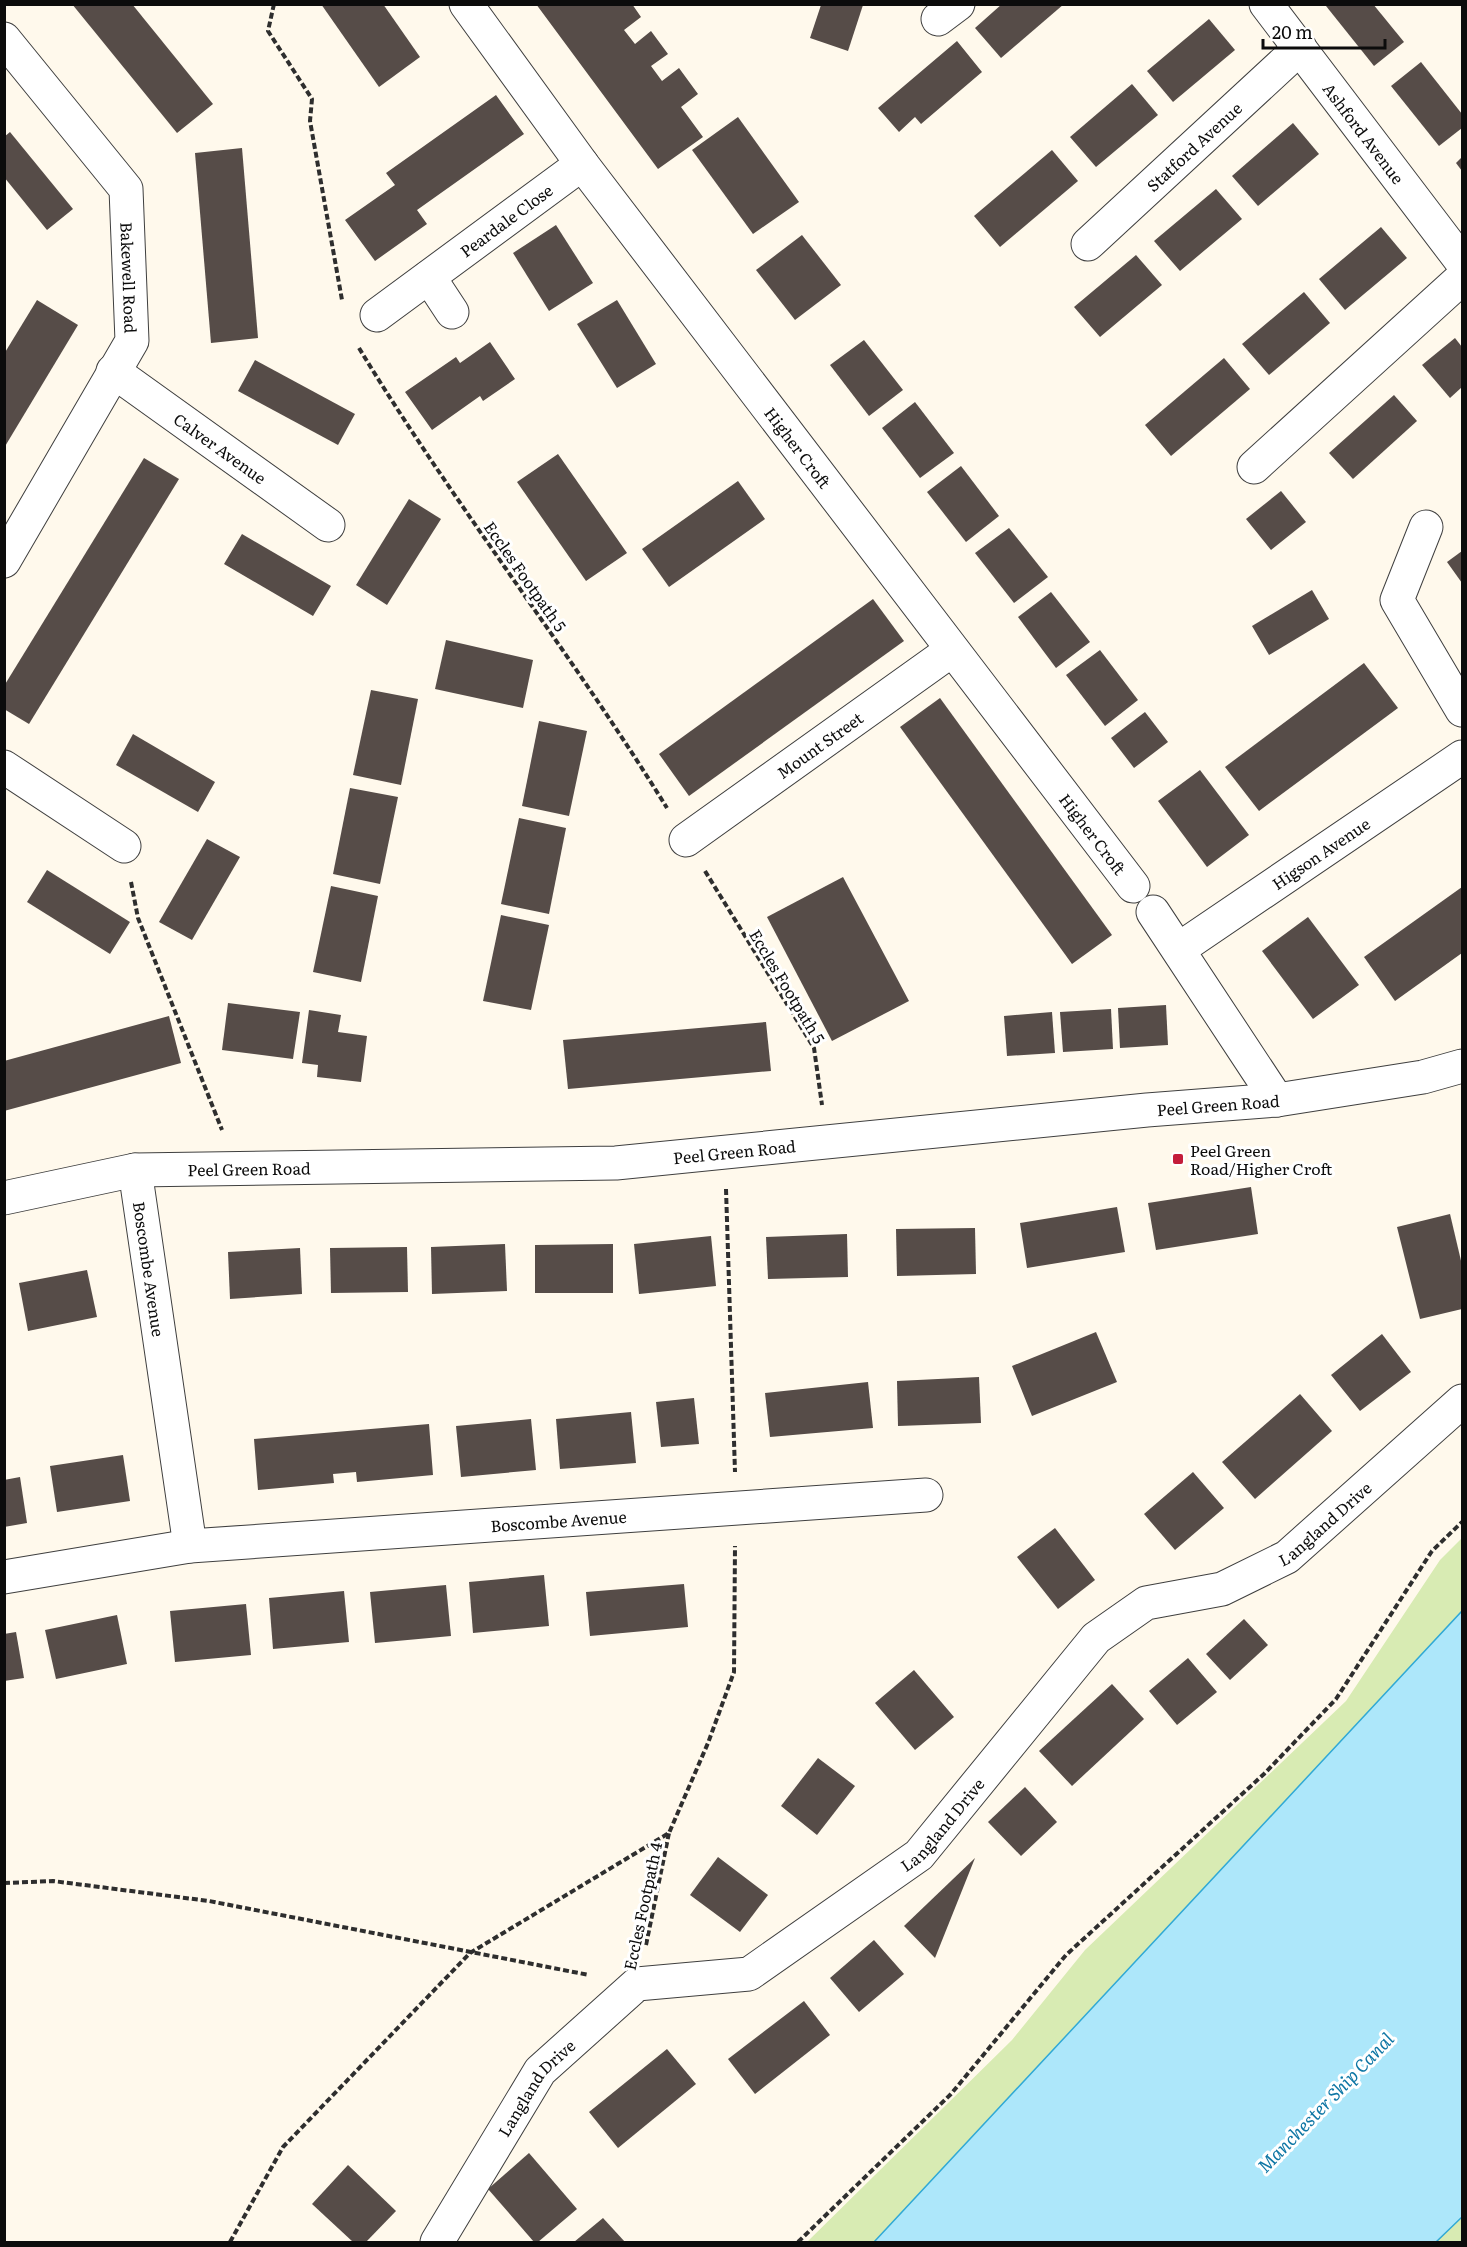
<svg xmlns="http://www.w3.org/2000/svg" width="1467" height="2247" viewBox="0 0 1467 2247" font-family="Literata,serif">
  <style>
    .green { fill: #d8ebb3 }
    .water { fill: #ade7fa; stroke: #30a9d5; stroke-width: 1.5 }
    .building { fill: #564c48 }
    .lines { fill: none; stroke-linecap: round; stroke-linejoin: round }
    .minor-casing { stroke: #3f3f3f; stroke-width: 35 }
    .tertiary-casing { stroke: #3f3f3f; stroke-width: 35 }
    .path { stroke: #2e2e2e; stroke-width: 4; stroke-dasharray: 6 3; stroke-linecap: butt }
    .minor { stroke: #fff; stroke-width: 33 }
    .tertiary { stroke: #fff; stroke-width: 33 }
    .poi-dot { fill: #c41d3b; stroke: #fff; stroke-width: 2 }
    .labels { text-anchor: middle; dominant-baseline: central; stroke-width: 6; stroke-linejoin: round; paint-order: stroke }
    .street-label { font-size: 16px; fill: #0c0c0c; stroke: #fff }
    .poi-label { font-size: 16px; fill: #0c0c0c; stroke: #fff; text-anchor: start }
    .water-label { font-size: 18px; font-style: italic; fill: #0f77a5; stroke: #fff }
  </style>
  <rect width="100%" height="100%" fill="#fff9ec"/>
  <g class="green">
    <polygon points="1462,1538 1462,1611 874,2242 807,2242 1012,2040 1085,1950 1346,1701 1440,1560"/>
    <polygon points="1462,2217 1462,2242 1436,2242"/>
  </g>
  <polygon class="water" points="1462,1611 1462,2217 1436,2242 874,2242"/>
  <g class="building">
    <polygon points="72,4 132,4 213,104 177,133"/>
    <polygon points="321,4 383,4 420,57 379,87"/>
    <polygon points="536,4 632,4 641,17 624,30 635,44 651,31 668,54 651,66 662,81 679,68 698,94 681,107 703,137 658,169"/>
    <polygon points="1002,4 1064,4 1001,58 975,28"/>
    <polygon points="1328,4 1373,4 1404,42 1374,66 1326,6"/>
    <polygon points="821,5 863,5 848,51 810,38"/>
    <polygon points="1209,19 1235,50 1173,102 1147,71"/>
    <polygon points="957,41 982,72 921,124 915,117 899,132 878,108"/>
    <polygon points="1421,62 1462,114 1462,128 1439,146 1391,86"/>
    <polygon points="1132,84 1158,115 1096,167 1070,137"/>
    <polygon points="496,95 524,134 417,210 427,224 375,261 345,220 395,185 386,173"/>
    <polygon points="738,117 799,202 753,234 692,150"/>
    <polygon points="1293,123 1319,154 1258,206 1232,176"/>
    <polygon points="10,132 73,209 47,230 4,177 4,137"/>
    <polygon points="242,148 258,338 211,343 195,153"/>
    <polygon points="1052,150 1078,181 1000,247 974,216"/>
    <polygon points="1462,157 1462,171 1456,163"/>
    <polygon points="1216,189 1242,219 1180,271 1154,241"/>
    <polygon points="556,225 593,283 549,311 513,253"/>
    <polygon points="1381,227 1407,258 1345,310 1319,279"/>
    <polygon points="802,235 841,285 795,320 756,270"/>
    <polygon points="1136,255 1162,285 1100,337 1074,307"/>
    <polygon points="1304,292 1330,323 1269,375 1242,344"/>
    <polygon points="37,300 78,325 4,448 4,354"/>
    <polygon points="617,300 656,364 617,388 577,324"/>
    <polygon points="1455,338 1462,347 1462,387 1450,398 1422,365"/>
    <polygon points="864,340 903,390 869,416 830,365"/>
    <polygon points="490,342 515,379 483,401 480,396 432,430 405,392 456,357 460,363"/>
    <polygon points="1224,358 1250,389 1171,456 1145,425"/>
    <polygon points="255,360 355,414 338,445 238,391"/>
    <polygon points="1394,395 1417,421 1353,479 1329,453"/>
    <polygon points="915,402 954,453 920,478 882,428"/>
    <polygon points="558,454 627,553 586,581 517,482"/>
    <polygon points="144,458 179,479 29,724 4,709 4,686"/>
    <polygon points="961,466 999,516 966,542 927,492"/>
    <polygon points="738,481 765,519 669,587 642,549"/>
    <polygon points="1281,491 1306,522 1271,550 1246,519"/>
    <polygon points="409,499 441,519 387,605 356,585"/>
    <polygon points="1009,528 1048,577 1014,603 975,553"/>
    <polygon points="242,534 331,586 313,616 224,564"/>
    <polygon points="1462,551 1462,583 1447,562"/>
    <polygon points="1312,590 1329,619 1269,655 1252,626"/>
    <polygon points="1051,592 1090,642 1056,668 1018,617"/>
    <polygon points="873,599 904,641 689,796 659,754"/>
    <polygon points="446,640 533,660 523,708 435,689"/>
    <polygon points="1100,650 1138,700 1105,726 1066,675"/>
    <polygon points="1364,663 1398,708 1259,811 1225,767"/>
    <polygon points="371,690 418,699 401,785 353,775"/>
    <polygon points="940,698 1112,935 1072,964 900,727"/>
    <polygon points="1145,712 1168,742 1134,768 1111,738"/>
    <polygon points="539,721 587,731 569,816 522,806"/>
    <polygon points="133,734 215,782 198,812 116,765"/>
    <polygon points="1200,770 1249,835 1207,867 1158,801"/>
    <polygon points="350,788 398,797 380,884 333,874"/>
    <polygon points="519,818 566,828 549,914 501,904"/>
    <polygon points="207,839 240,857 192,940 159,922"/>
    <polygon points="47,870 130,922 110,954 27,902"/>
    <polygon points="843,877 909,1001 832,1041 767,917"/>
    <polygon points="331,886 378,896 361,982 313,972"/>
    <polygon points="1462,887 1462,953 1395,1001 1364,957"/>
    <polygon points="501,915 549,925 531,1010 483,1001"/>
    <polygon points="1308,917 1359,985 1313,1019 1262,951"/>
    <polygon points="228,1003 300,1012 293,1059 222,1050"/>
    <polygon points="1166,1005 1168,1045 1120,1048 1118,1008"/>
    <polygon points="1111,1009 1113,1049 1063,1052 1060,1012"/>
    <polygon points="309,1010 341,1015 338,1032 367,1036 361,1082 317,1077 318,1065 302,1063"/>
    <polygon points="1052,1012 1055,1053 1007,1056 1004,1016"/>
    <polygon points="169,1016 181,1063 4,1111 4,1061"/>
    <polygon points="766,1022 771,1071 568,1089 563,1040"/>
    <polygon points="1251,1187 1258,1234 1156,1250 1148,1203"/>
    <polygon points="1117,1207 1125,1252 1027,1268 1020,1223"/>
    <polygon points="1450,1214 1462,1265 1462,1309 1420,1319 1397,1227"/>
    <polygon points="975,1228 976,1274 897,1276 896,1229"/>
    <polygon points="847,1234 848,1277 768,1279 766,1237"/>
    <polygon points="711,1236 716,1286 639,1294 634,1244"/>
    <polygon points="505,1244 507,1291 432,1294 431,1247"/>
    <polygon points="613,1244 613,1293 535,1293 535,1245"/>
    <polygon points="407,1247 408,1292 331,1293 330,1248"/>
    <polygon points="300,1248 302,1294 230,1299 228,1252"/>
    <polygon points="87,1270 97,1317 28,1331 19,1283"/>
    <polygon points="1096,1332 1117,1382 1032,1416 1012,1366"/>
    <polygon points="1382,1334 1411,1372 1360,1411 1331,1375"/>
    <polygon points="979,1377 981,1423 898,1426 897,1381"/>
    <polygon points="868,1382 873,1428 770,1437 765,1393"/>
    <polygon points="1300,1394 1332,1431 1255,1499 1222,1462"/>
    <polygon points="694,1398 699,1444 661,1447 656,1402"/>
    <polygon points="631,1412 636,1463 560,1469 556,1419"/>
    <polygon points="531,1419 536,1470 461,1477 456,1426"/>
    <polygon points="429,1424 433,1475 357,1482 356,1472 333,1474 334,1483 258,1490 254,1439"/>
    <polygon points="123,1455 130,1501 57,1512 50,1466"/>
    <polygon points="1193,1472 1224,1508 1175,1550 1144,1514"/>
    <polygon points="20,1477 27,1523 4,1527 4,1480"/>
    <polygon points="1055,1528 1095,1580 1058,1609 1017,1557"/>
    <polygon points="544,1575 549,1626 473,1633 469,1582"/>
    <polygon points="684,1584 688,1627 590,1636 586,1592"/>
    <polygon points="446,1585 451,1636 375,1643 370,1592"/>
    <polygon points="344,1591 349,1642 273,1649 269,1598"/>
    <polygon points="246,1604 251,1655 175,1662 170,1611"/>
    <polygon points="117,1615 127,1664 56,1679 45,1630"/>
    <polygon points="1244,1619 1268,1645 1230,1680 1206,1654"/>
    <polygon points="16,1632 24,1678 4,1681 4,1634"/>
    <polygon points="1188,1658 1217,1692 1177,1725 1149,1691"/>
    <polygon points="914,1670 954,1717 915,1750 875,1703"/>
    <polygon points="1112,1684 1144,1719 1072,1786 1039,1751"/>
    <polygon points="818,1758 855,1786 817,1835 781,1806"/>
    <polygon points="1025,1787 1057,1822 1021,1856 988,1822"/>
    <polygon points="718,1857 768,1895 740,1932 690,1895"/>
    <polygon points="975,1858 935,1958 904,1926"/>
    <polygon points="874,1940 904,1974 859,2012 830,1978"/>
    <polygon points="804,2001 830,2035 755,2094 728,2059"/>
    <polygon points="667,2049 696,2084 618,2148 589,2112"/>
    <polygon points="529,2153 577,2209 538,2242 534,2242 488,2189"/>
    <polygon points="348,2165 396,2211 366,2242 353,2242 312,2204"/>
    <polygon points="603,2218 625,2242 574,2242"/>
  </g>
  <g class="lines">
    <defs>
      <g id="minor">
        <path id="s1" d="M466 4 582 164 1133 886"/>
        <path id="s2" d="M1266 4 1462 262"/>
        <polyline points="938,19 958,4"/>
        <path id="s3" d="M4 39 126 189 132 341 4 561"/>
        <path id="s4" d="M1088 244 1300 48"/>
        <polyline points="429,277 452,312"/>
        <path id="s5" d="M377 315 582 164"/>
        <path id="s6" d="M113 371 328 525"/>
        <polyline points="1254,467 1462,278"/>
        <polyline points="1426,527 1397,600 1462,710"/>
        <polyline points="4,767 124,846"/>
        <path id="s7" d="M686 840 952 650"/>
        <polyline points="1153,912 1277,1100"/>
        <path id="s8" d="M1179 949 1462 757"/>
        <path id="s9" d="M135 1170 190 1546"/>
        <path id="s10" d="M4 1577 190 1546 926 1495"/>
        <path id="s11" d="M437 2242 540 2071 637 1984 749 1974 919 1855 1096 1638 1146 1603 1222 1589 1287 1557 1462 1401"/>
      </g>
      <g id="tertiary">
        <path id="s12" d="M4 1198 135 1170 616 1163 1147 1110 1277 1100 1423 1077 1462 1066"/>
      </g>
    </defs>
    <use href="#minor" class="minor-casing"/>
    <use href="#tertiary" class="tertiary-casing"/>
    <g class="path">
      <polyline points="274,4 268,31 312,99 310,121 342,300"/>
      <path d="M359 348C455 506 570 651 667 808"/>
      <polyline points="705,871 814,1048 822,1105"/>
      <polyline points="131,882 138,918 222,1130"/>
      <polyline points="726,1189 735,1472"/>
      <polyline points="4,1883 53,1881 209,1901 589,1975"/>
      <polyline points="646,1945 669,1833"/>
      <polyline points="230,2242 283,2147 470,1953 669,1833 708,1743 734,1672 735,1546"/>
      <polyline points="798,2242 951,2094 1066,1955 1264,1774 1336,1699 1432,1551 1462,1522"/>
    </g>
    <use href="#minor" class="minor"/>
    <use href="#tertiary" class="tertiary"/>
  </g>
  <rect class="poi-dot" x="1172" y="1153" width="12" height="12" rx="3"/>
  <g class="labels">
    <g class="street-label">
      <text stroke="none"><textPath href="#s2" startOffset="162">Ashford Avenue</textPath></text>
      <text stroke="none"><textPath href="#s4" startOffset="144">Statford Avenue</textPath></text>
      <text stroke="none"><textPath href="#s5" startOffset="160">Peardale Close</textPath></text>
      <text stroke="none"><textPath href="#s3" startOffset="282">Bakewell Road</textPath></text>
      <text stroke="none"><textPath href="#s1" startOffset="554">Higher Croft</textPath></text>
      <text stroke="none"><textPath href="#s6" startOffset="132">Calver Avenue</textPath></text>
      <text transform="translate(526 576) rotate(55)">Eccles Footpath 5</text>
      <text stroke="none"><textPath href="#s7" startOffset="164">Mount Street</textPath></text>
      <text stroke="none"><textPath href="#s1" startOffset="1040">Higher Croft</textPath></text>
      <text stroke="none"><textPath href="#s8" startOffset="171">Higson Avenue</textPath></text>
      <text transform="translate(788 986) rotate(59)">Eccles Footpath 5</text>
      <text stroke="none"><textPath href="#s12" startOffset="1220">Peel Green Road</textPath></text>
      <text stroke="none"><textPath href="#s12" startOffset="734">Peel Green Road</textPath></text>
      <text stroke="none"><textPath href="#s12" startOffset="248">Peel Green Road</textPath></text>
      <text stroke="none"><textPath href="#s9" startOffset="100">Boscombe Avenue</textPath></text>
      <text stroke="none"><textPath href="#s10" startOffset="558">Boscombe Avenue</textPath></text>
      <text stroke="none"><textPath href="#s11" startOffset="1191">Langland Drive</textPath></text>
      <text stroke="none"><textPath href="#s11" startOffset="688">Langland Drive</textPath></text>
      <text transform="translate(642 1906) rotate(-78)">Eccles Footpath 4</text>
      <text stroke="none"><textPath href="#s11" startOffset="184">Langland Drive</textPath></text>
    </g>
    <g class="poi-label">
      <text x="1190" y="1150">Peel Green<tspan x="1190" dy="18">Road/Higher Croft</tspan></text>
    </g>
    <g class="water-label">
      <text transform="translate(1325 2102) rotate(-46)">Manchester Ship Canal</text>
    </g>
  </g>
  <rect width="1467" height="2247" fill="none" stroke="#0c0c0c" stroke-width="12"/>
  <path d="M1263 39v9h122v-9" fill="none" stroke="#0c0c0c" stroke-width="3"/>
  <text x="1272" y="39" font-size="18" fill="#0c0c0c" stroke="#ffffff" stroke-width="4.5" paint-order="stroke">20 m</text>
</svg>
